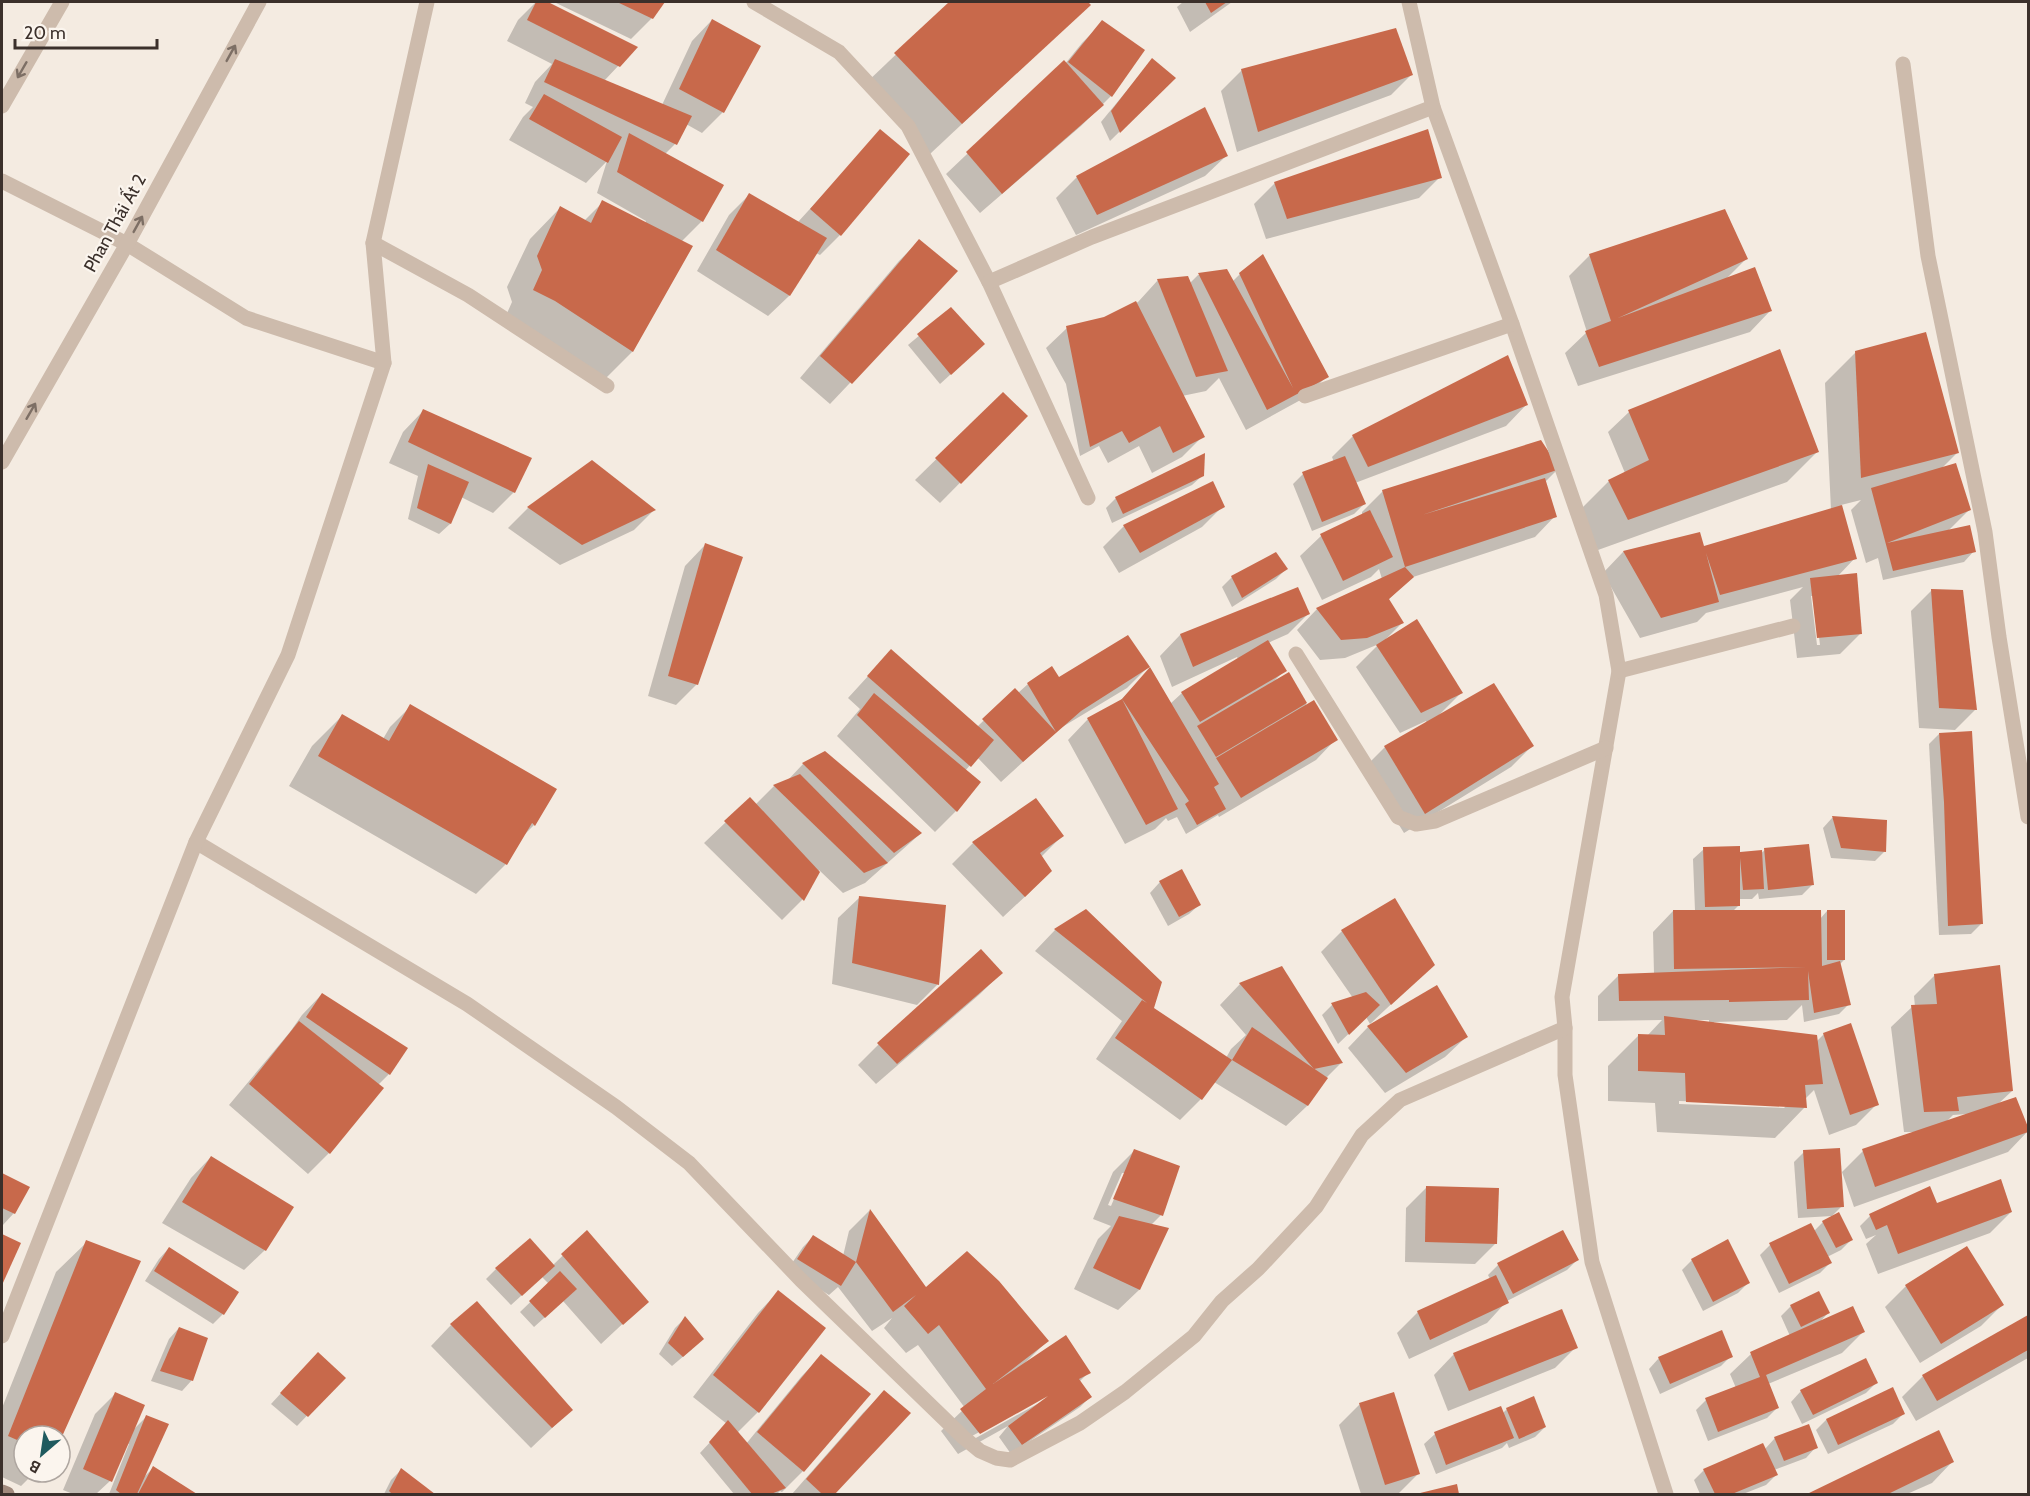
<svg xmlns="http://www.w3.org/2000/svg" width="2030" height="1496" viewBox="0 0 2030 1496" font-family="Cabin,sans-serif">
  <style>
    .shadow { fill: #0003; fill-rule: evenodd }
    .building { fill: #c8694b }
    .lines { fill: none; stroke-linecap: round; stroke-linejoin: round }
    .street { stroke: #cdbbac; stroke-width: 15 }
    .secondary { stroke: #a18a7d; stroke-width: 15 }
    .oneway { stroke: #7d6f65 }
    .labels { text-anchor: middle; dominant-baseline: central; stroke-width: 4.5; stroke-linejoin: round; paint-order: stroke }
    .street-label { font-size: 18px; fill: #3b302b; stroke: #fbf5ee }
  </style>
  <rect width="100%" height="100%" fill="#f4ebe1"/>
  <g class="shadow">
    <polygon points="536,2 544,2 636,47 604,81 662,105 692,41 712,20 723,112 702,133 686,124 675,144 665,154 702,221 681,242 690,247 632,352 602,382 504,320 512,302 507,287 530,239 560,208 584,221 603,202 645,224 646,221 597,193 607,161 586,183 509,140 523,117 533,107 525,103 535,82 552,64 507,41 518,20"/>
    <polygon points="554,2 663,2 652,18 631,39"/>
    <polygon points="951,2 1086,2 1089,5 930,154 865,84"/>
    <polygon points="1183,2 1232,2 1190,32 1177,7"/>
    <polygon points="1103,22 1111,96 1081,126 980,213 946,174 1064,62 1065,64 1082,43"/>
    <polygon points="1152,60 1174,78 1110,141 1101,122"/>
    <polygon points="1242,70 1412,74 1391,95 1237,152 1221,91"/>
    <polygon points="881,131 840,235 820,255 816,253 789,296 768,316 697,271 729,215 749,195 798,222"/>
    <polygon points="1226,156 1205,176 1076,235 1056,198 1077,177"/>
    <polygon points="1440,177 1419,198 1266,239 1254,204 1275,183"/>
    <polygon points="919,241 956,271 830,404 800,378 899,261"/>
    <polygon points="1590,255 1746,259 1726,279 1770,311 1750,332 1578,386 1565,353 1587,332 1569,276"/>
    <polygon points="1226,270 1232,282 1240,274 1327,376 1306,397 1246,430 1219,378 1206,391 1182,396 1203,436 1182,457 1152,473 1139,446 1108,463 1099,446 1080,456 1066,384 1046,348 1067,328 1104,318 1138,302 1158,280 1189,284 1198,275"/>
    <polygon points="951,309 973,354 940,384 908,345"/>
    <polygon points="1779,351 1818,451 1787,482 1598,550 1578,512 1609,481 1625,473 1608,432 1629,412"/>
    <path d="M1856 352 1957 453 1941 469 1969 510 1948 531 1974 551 1964 562 1883 580 1878 558 1866 563 1851 510 1861 500 1841 505 1855 558 1837 577 1861 633 1840 654 1797 658 1790 600 1803 587 1706 613 1697 622 1640 638 1603 573 1623 552 1699 534 1703 548 1831 510 1825 383ZM1811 596H1814L1820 645H1817Z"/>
    <polygon points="1507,357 1526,405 1506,426 1355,483 1364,504 1354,514 1312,531 1293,484 1303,474 1334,462 1332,457 1353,436"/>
    <polygon points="1003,394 1026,416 940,503 915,480"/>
    <polygon points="423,411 514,492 493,513 461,497 450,524 439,534 408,519 418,476 389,463 403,432"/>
    <polygon points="1558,469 1545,482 1555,516 1535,537 1410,578 1388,600 1402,623 1386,639 1461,693 1439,715 1532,746 1511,767 1404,833 1364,768 1385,747 1427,723 1426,721 1400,733 1356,667 1379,644 1345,658 1320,660 1297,630 1317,609 1382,579 1379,569 1371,577 1322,600 1300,556 1321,536 1362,515 1362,512 1383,491"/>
    <polygon points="1203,475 1192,485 1112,523 1106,508 1116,498"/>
    <polygon points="1223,506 1202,527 1119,573 1103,547 1124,526"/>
    <polygon points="528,508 654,510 634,530 560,565 508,528"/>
    <polygon points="705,545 697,684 676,705 648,696 685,566"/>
    <polygon points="1286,569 1276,579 1232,607 1222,587 1232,577"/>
    <polygon points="1932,590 1976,709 1955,730 1919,728 1911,611"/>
    <polygon points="1309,613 1288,634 1268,643 1285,670 1275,680 1288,674 1307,706 1336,739 1316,760 1219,817 1218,815 1186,834 1177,817 1168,821 1166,818 1155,829 1125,844 1068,740 1088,719 1118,703 1149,670 1170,704 1182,693 1238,659 1237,657 1172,687 1160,656 1180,635"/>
    <polygon points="891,651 977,727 1015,690 1018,693 1028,684 1148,667 1127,688 1059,729 1001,782 977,757 965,771 979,783 956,811 935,832 837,736 860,709 848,698"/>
    <polygon points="411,706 534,825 522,837 506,864 476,894 289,786 312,746 342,716 383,739 390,727"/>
    <polygon points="1939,734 1981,924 1971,934 1939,935 1929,744"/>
    <polygon points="825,752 920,834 865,883 843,893 819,870 802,900 782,920 704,843 750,799 755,805 774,786 787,781 803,764"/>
    <polygon points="1036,800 1062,836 1041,857 1030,892 1003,917 952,864 973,843"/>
    <polygon points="1832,818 1885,821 1885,851 1875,861 1831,858 1823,828"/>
    <path d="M1704 849 1738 854H1760L1765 850 1812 885 1802 895 1759 899 1758 893 1752 899H1739V905L1733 911 1820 919 1827 911 1844 960 1839 965 1849 1004 1839 1014 1804 1022 1802 1005 1787 1020 1714 1022V1024L1817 1041 1824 1034 1877 1104 1856 1125 1829 1135 1814 1090 1804 1100 1805 1107 1775 1138 1657 1132 1655 1103 1608 1101V1066L1638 1036H1647L1662 1020 1598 1021V996L1619 975 1654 974 1653 932 1673 911H1695L1693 859ZM1697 1020H1709V1023L1697 1022ZM1679 1101 1787 1105 1784 1108 1679 1104Z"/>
    <polygon points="1160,882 1200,904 1189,914 1168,926 1150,893"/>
    <polygon points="859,898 938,984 917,1005 832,984 838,918"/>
    <polygon points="1085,911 1152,1009 1226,1058 1231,1049 1246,1035 1220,1005 1240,984 1281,968 1341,1063 1326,1078 1307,1106 1286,1126 1214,1082 1201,1099 1180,1120 1096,1059 1122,1021 1035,951 1055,930"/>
    <polygon points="1342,931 1433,965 1370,1024 1366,1017 1338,1044 1322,1015 1332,1005 1353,998 1321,952"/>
    <polygon points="1001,973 980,994 876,1084 858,1065 879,1044"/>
    <path d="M1935 975 2012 1091 1997 1105 2015 1099 2028 1131 2008 1152 1854 1207 1842 1172 1863 1151 1917 1132H1904L1891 1027 1912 1007H1915L1914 996ZM1968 1114 1945 1123 1953 1115Z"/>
    <polygon points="322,994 389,1074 377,1086 381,1089 329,1153 308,1174 229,1105 290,1032 302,1015"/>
    <polygon points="1368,1027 1466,1037 1445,1057 1385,1093 1348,1048"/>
    <path d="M1134 1151 1161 1215 1151 1225 1167 1229 1139 1290 1118 1310 1074 1289 1098 1239 1111 1226 1093 1219 1113 1172ZM1122 1173H1125L1111 1206 1108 1205Z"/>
    <polygon points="1804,1152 1842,1206 1832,1216 1798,1218 1794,1162"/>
    <polygon points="211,1157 265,1250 244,1270 162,1223 191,1178"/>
    <polygon points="2,1175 28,1188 14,1213 2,1226"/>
    <polygon points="1427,1187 1496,1243 1475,1264 1405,1262 1406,1208"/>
    <polygon points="1936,1205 2011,1212 1990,1233 1878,1274 1866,1244 1876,1235 1866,1239 1860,1226 1870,1216"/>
    <path d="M869 1211 925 1289 1047 1341 1025 1363 1089 1372 1079 1382 1090 1397 1080 1407 1011 1454 999 1437 1008 1426 958 1454 941 1431 965 1408 918 1345 906 1353 884 1328 892 1318 872 1331 838 1287 829 1295 788 1269 803 1247 813 1237 843 1256 849 1231ZM1066 1385V1388L974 1439 972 1436Z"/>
    <polygon points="1823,1222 1851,1240 1841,1250 1827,1257 1830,1263 1820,1273 1779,1293 1760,1255 1770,1245 1814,1231"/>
    <polygon points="587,1232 646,1302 601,1344 563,1301 534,1327 520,1312 549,1284 542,1277 511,1305 486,1279 496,1269 552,1266"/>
    <polygon points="1562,1232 1577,1260 1567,1270 1507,1301 1487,1323 1409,1359 1397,1333 1418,1312 1490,1279 1488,1275 1498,1265"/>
    <polygon points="2,1236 19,1244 2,1281"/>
    <polygon points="87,1242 60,1437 24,1436 24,1472 35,1472 21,1486 2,1477 2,1408 56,1272"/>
    <polygon points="169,1248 223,1314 213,1324 145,1281 159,1259"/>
    <polygon points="1692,1260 1748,1283 1738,1293 1703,1311 1682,1270"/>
    <polygon points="1906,1286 2002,1305 1981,1326 1920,1363 1885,1307"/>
    <polygon points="778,1292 758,1412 737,1433 746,1444 801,1377 821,1356 868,1395 803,1471 782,1492 780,1491 777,1494 734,1494 700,1453 727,1424 693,1397 758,1313"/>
    <polygon points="1791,1306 1828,1313 1818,1324 1863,1332 1842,1353 1768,1384 1777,1408 1767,1418 1708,1441 1696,1410 1706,1400 1736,1388 1730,1374 1751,1354 1790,1336 1781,1316"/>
    <polygon points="2028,1317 2028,1358 1916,1421 1902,1397 1923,1376"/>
    <polygon points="685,1318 692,1349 672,1366 659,1354 675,1328"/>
    <polygon points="451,1325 571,1410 531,1448 431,1346"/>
    <polygon points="179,1328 192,1380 182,1391 151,1381 169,1339"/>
    <polygon points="1576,1347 1555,1368 1448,1411 1434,1375 1454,1354"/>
    <polygon points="1731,1356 1721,1366 1660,1394 1649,1369 1659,1358"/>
    <polygon points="308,1364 343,1378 297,1426 271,1404"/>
    <polygon points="1876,1383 1866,1393 1802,1424 1791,1402 1801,1391"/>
    <polygon points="884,1392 909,1413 833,1494 792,1494 863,1413"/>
    <polygon points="115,1394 132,1431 146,1417 143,1478 153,1468 194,1494 109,1494 129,1444 126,1443 110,1481 96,1494 73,1494 63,1490 95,1414"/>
    <polygon points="1360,1404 1418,1474 1398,1494 1361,1494 1339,1425"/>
    <polygon points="1501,1408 1503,1413 1507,1409 1545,1427 1535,1437 1509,1448 1507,1443 1502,1448 1436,1474 1424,1444 1435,1434"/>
    <polygon points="1903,1414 1893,1424 1828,1454 1816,1430 1826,1420"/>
    <polygon points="1938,1432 1952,1462 1932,1483 1907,1494 1811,1494"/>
    <polygon points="1775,1438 1816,1447 1806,1458 1774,1470 1776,1475 1766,1485 1743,1494 1700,1494 1694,1480 1704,1470 1765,1449"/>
    <polygon points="401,1470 433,1494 384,1494 391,1480"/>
    <polygon points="1456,1486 1458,1494 1418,1494"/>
  </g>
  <g class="building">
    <polygon points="536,2 548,2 638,47 620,67 527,20"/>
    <polygon points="617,2 665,2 653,19"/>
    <polygon points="949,2 1088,2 1091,5 962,124 894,53"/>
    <polygon points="1205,2 1227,2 1211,13"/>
    <polygon points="712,19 761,46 724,113 679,89"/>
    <polygon points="1102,20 1145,50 1112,97 1068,62"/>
    <polygon points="1396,28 1413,75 1258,132 1241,69"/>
    <polygon points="1152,58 1176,78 1120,133 1111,111"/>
    <polygon points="555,59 692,116 677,145 544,82"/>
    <polygon points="1064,60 1104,105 1002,194 966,152"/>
    <polygon points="544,94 622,137 608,163 529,119"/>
    <polygon points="1205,107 1228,156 1097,215 1076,176"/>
    <polygon points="880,129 910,154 841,236 810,209"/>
    <polygon points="1428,129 1442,178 1287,219 1274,182"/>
    <polygon points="629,133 724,185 703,222 617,172"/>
    <polygon points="749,193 827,238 790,296 716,250"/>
    <polygon points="602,200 693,246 633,352 555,301 533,290 542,270 537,256 560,206 591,223"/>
    <polygon points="1725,209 1748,259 1618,318 1755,267 1772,311 1599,367 1585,331 1611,321 1589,254"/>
    <polygon points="919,239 958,271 852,384 820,356"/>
    <polygon points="1263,254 1329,377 1267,410 1198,273 1227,269 1293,388 1239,273"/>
    <polygon points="1188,276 1228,371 1196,377 1157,279"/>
    <polygon points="1136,301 1205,437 1173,453 1160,426 1129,443 1122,431 1090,447 1066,326 1104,317"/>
    <polygon points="951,307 985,344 951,375 917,334"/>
    <polygon points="1926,332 1959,453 1861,478 1855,351"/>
    <polygon points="1780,349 1819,452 1628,520 1608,480 1649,460 1628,410"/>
    <polygon points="1508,355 1528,405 1368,467 1352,435"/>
    <polygon points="1003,392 1028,416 961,484 935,458"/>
    <polygon points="423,409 532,458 515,493 408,442"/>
    <polygon points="1541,440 1560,469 1422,515 1545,478 1557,517 1405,567 1382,490"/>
    <polygon points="1205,453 1204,476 1123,514 1115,497"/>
    <polygon points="1345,456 1366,504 1322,522 1302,472"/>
    <polygon points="592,460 656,510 582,545 527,507"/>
    <polygon points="1956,463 1971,510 1887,543 1970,525 1976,552 1893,571 1871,488"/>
    <polygon points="428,464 469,482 451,524 417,508"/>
    <polygon points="1213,481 1225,507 1140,553 1123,525"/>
    <polygon points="1842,505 1857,559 1720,595 1706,553 1719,602 1661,618 1623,551 1700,532 1704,546"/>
    <polygon points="1370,510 1393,557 1343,581 1320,534"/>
    <polygon points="705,543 743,557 698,685 668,676"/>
    <polygon points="1276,552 1288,569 1242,598 1231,576"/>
    <polygon points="1405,567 1414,577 1389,599 1404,623 1367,638 1341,640 1316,608"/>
    <polygon points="1857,573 1862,634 1817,638 1810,578"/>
    <polygon points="1298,587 1310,614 1193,667 1180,634"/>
    <polygon points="1931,589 1963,590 1977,710 1939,708"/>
    <polygon points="1417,619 1463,693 1421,713 1376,645"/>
    <polygon points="1128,635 1150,667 1081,711 1023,762 982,719 1015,688 1056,732 1027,683 1052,666 1059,677"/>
    <polygon points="1268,640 1287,671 1200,722 1181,692"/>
    <polygon points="891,649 994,740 971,767 867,676"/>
    <polygon points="1150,667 1219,784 1214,787 1226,809 1197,825 1185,804 1189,801 1122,699 1178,809 1146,825 1087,718 1122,699"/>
    <polygon points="1289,672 1307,703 1216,757 1197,726"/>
    <polygon points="1494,683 1534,746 1425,814 1384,746"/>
    <polygon points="874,693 981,782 957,812 857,715"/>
    <polygon points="1314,700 1338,740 1241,798 1216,758"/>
    <polygon points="410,704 557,789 535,826 532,823 507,865 318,756 342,714 389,741"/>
    <polygon points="1972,731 1983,924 1948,926 1944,802 1939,733"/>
    <polygon points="825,751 922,833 894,853 802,763"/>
    <polygon points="800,774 888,863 864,873 773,785"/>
    <polygon points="750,797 820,872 804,901 724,821"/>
    <polygon points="1036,798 1064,836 1040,853 1052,871 1025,897 972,842"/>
    <polygon points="1832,816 1887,820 1886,852 1841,848"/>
    <polygon points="1809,844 1814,885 1768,890 1764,848"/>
    <polygon points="1740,846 1740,852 1762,850 1764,889 1743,890 1740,858 1740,906 1705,907 1703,847"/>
    <polygon points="1182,869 1201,905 1179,917 1159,881"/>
    <polygon points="859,896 946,905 939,985 852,963"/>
    <polygon points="1395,898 1435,965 1391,1005 1341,930"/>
    <polygon points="1086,909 1162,982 1154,1008 1232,1060 1202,1100 1115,1038 1142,1000 1147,1003 1054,929"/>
    <polygon points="1673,910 1821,910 1822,966 1840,961 1851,1005 1814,1013 1808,971 1809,1000 1729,1002 1729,1000 1619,1001 1618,974 1807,967 1674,969"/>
    <rect x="1827" y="910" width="18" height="50"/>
    <polygon points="981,949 1003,973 897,1064 877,1043"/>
    <polygon points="2000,965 2013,1091 1957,1097 1959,1111 1924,1112 1911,1005 1937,1004 1934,974"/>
    <polygon points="1282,966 1343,1063 1314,1069 1239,983"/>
    <polygon points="1437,985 1468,1037 1406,1073 1367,1026"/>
    <polygon points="1366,992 1380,1005 1349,1035 1331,1003"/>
    <polygon points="322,993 408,1048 390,1075 306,1017"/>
    <polygon points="1664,1016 1817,1035 1823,1084 1805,1085 1807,1108 1686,1102 1685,1073 1638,1071 1638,1034 1665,1035"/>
    <polygon points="299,1021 384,1088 330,1154 249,1084"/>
    <polygon points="1851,1023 1879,1105 1850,1115 1823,1033"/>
    <polygon points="1252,1027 1328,1078 1308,1106 1232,1060"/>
    <polygon points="2016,1097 2028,1127 2028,1132 1875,1187 1862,1149"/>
    <polygon points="1840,1148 1844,1207 1807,1209 1803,1150"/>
    <polygon points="1134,1149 1180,1166 1163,1216 1113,1199"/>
    <polygon points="211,1156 294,1207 266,1251 182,1202"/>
    <polygon points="2,1173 30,1187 15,1214 2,1208"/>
    <polygon points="2001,1179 2012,1212 1898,1254 1887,1225 1876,1230 1869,1214 1930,1186 1937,1203"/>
    <polygon points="1426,1186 1499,1188 1497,1244 1425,1242"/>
    <polygon points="870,1209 926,1287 967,1251 999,1281 1049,1341 993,1384 1066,1335 1091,1373 1079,1379 1092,1397 1022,1445 1008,1426 1048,1396 980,1434 960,1409 986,1389 939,1325 928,1334 904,1306 916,1295 893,1312 856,1262"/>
    <polygon points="1839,1212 1853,1240 1836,1248 1822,1221"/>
    <polygon points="1119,1216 1169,1228 1140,1290 1093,1268"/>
    <polygon points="1811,1223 1832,1263 1789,1284 1769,1243"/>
    <polygon points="587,1230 649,1302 623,1325 561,1254"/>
    <polygon points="1563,1230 1579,1260 1513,1294 1497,1263"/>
    <polygon points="2,1234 21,1243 2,1285"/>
    <polygon points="813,1235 856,1262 841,1286 797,1259"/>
    <polygon points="530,1238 555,1266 522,1296 495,1268"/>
    <polygon points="1728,1239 1750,1283 1713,1302 1691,1259"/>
    <polygon points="86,1240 141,1261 60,1441 60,1436 24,1436 24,1443 8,1436"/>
    <polygon points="1967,1246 2004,1305 1941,1344 1905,1285"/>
    <polygon points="169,1247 239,1292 224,1315 154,1271"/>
    <polygon points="560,1271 577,1289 545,1318 529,1301"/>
    <polygon points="1496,1275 1509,1303 1430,1340 1417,1311"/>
    <polygon points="778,1290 826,1328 759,1413 713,1375"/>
    <polygon points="1819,1291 1830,1313 1801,1327 1790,1305"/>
    <polygon points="477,1301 573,1410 552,1428 450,1324"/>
    <polygon points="1853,1306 1865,1332 1766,1375 1779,1408 1718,1432 1705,1398 1760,1377 1750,1352"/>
    <polygon points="1562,1309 1578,1348 1469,1391 1453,1353"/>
    <polygon points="2028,1315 2028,1350 1937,1401 1922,1375"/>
    <polygon points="685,1316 704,1339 683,1357 668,1343"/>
    <polygon points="179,1327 208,1338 193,1381 160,1371"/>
    <polygon points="1722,1330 1733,1357 1670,1384 1658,1357"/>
    <polygon points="318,1352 346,1378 308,1417 280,1393"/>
    <polygon points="821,1354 871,1394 804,1472 757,1432"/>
    <polygon points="1866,1358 1878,1383 1813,1415 1800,1390"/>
    <polygon points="1893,1387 1905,1414 1838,1445 1826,1419"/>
    <polygon points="884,1390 911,1413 835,1494 822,1494 806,1479"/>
    <polygon points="115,1392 145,1405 112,1482 83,1469"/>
    <polygon points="1394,1392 1420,1474 1385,1485 1359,1403"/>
    <polygon points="1534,1396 1546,1427 1519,1439 1506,1408"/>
    <polygon points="1501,1406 1514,1438 1446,1465 1434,1432"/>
    <polygon points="146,1415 169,1424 137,1494 121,1494 116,1490"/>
    <polygon points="728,1420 786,1488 771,1494 752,1494 709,1442"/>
    <polygon points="1809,1424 1818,1448 1784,1461 1774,1437"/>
    <polygon points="1939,1430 1954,1462 1888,1494 1807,1494"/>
    <polygon points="1763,1443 1778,1475 1732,1494 1715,1494 1703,1469"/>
    <polygon points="153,1466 197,1494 138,1494"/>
    <polygon points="401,1468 435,1494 392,1494 389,1491"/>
    <polygon points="1457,1484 1459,1494 1416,1494"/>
  </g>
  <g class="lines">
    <g class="street">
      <polyline points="754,2 839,52 908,126 989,282 1088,498"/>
      <polyline points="1409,2 1433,107 1512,324 1606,595 1619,671 1562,997 1565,1028 1565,1075 1592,1262 1666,1494"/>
      <polyline points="1903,64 1928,256 1985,532 1999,637 2028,817"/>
      <polyline points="2,106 62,2"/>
      <polyline points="2,181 127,244 246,318 384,363"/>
      <polyline points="373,243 468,295 607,386"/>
      <polyline points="989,282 1092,237 1433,107"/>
      <polyline points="1305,396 1512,324"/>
      <polyline points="2,462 127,244 259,2"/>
      <polyline points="1296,654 1398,817 1416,824 1435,821 1606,748"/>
      <polyline points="1619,671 1793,626"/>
      <polyline points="196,842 467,1004 616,1107 689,1163 801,1280 963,1437 980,1451 996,1458 1010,1460 1080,1423 1125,1392 1194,1336 1222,1301 1258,1269 1316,1207 1362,1135 1400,1100 1565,1028"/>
      <polyline points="2,1336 196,842 288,655 384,363 373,243 427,2"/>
    </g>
    <polyline class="secondary" points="2,1492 7,1494"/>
  </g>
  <defs><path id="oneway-shaft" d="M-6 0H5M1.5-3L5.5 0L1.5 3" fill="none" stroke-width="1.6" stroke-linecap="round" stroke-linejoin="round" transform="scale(1.5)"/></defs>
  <g class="oneway">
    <use href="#oneway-shaft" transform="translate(231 53) rotate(-61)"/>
    <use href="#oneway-shaft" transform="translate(22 70) rotate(120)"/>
    <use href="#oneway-shaft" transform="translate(138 224) rotate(-61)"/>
    <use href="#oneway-shaft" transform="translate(31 411) rotate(-60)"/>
  </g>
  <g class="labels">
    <g class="street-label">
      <text transform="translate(115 223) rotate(-61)">Phan Thái Ất 2</text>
    </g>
  </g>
  <rect width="2030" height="1496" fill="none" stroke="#3b302b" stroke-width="6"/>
  <g transform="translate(42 1454) rotate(209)"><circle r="28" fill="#fbf5ee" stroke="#aea6a0" stroke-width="1.5"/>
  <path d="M0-4.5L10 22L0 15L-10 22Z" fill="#1f5a5e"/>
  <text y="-9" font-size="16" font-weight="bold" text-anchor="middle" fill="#3b302b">B</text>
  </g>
  <path d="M15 39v9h142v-9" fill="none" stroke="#3b302b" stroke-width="3"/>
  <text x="24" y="39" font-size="18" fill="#3b302b" stroke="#fbf5ee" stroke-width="4.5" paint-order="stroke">20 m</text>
</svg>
